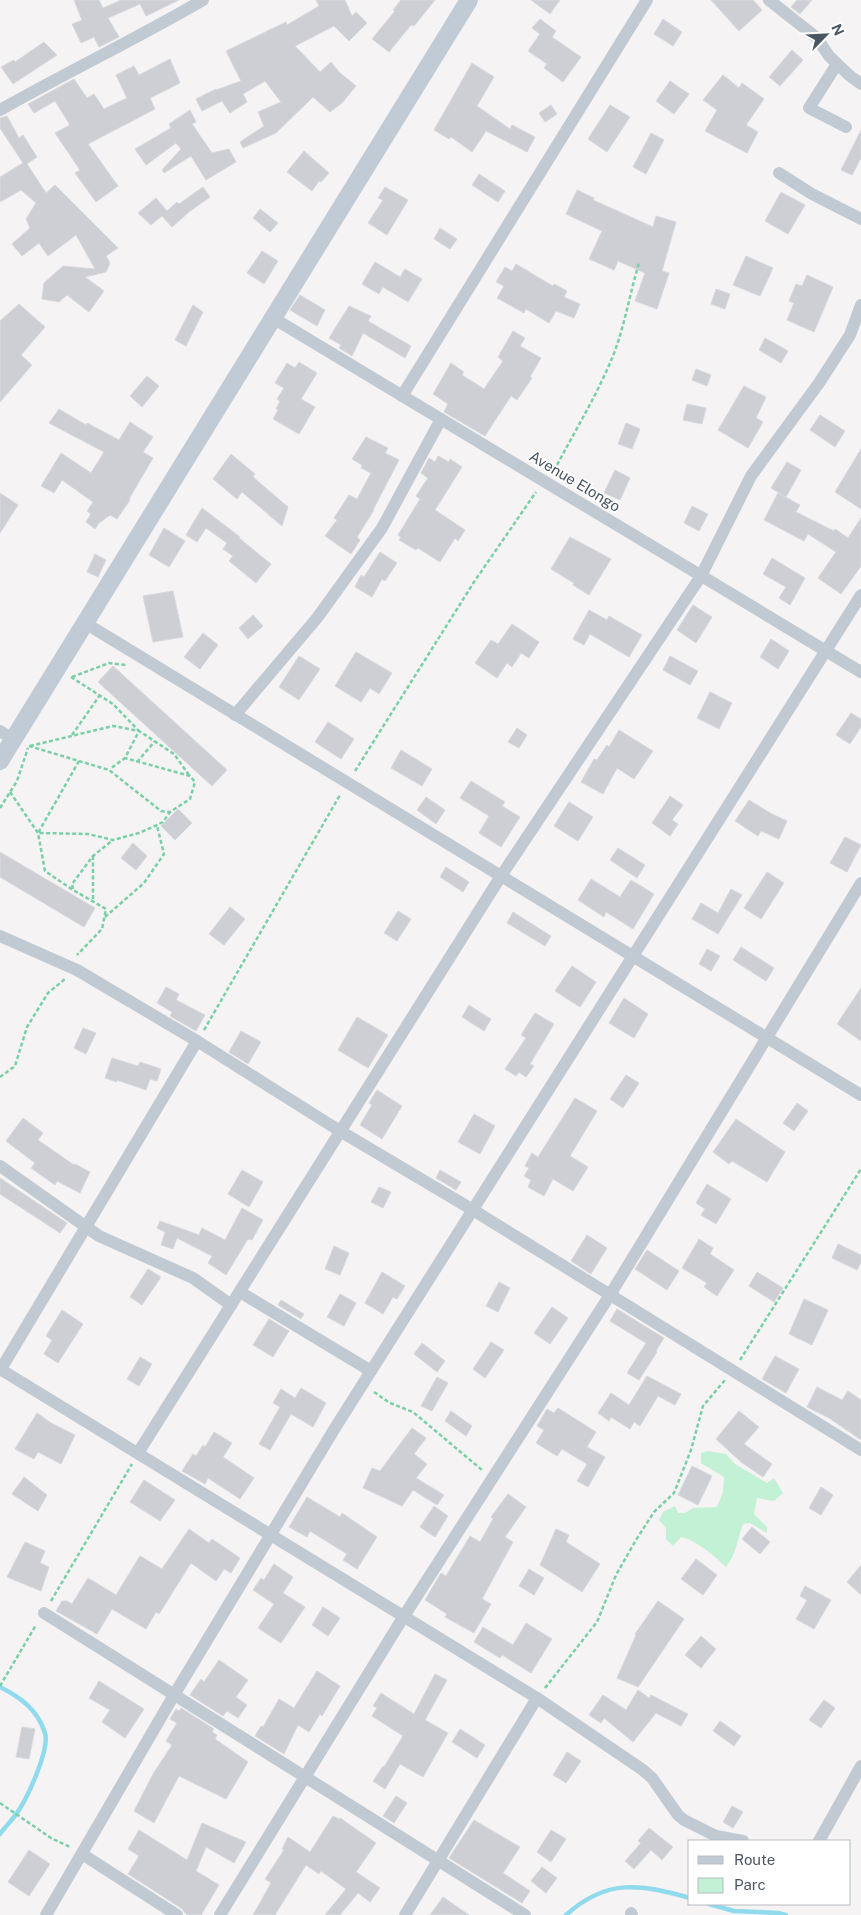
<svg xmlns="http://www.w3.org/2000/svg" width="861" height="1915" viewBox="0 0 861 1915" font-family="'Public Sans',sans-serif">
  <style>
    .green { fill: #c3f1d5 }
    .lines { fill: none; stroke-linecap: round; stroke-linejoin: round }
    .stream { stroke: #90daee; stroke-width: 4.5 }
    .building { fill: #cdcfd5; stroke: #d7d9de }
    .path { stroke: #7ad0a6; stroke-width: 2.5; stroke-dasharray: 4 2.5; stroke-linecap: butt }
    .street { stroke: #c1cad2; stroke-width: 12 }
    .secondary { stroke: #c1cbd6; stroke-width: 18 }
    .labels { text-anchor: middle; dominant-baseline: central; stroke-width: 4; stroke-linejoin: round; paint-order: stroke }
    .street-label { font-size: 15px; fill: #4a5661; stroke: #fff }
  </style>
  <rect width="100%" height="100%" fill="#f5f3f3"/>
  <path class="green" d="M708 1451 726 1454 735 1464 767 1483 774 1478 783 1493 774 1501 757 1498 754 1514 767 1527V1533L750 1523 743 1524C737 1540 736 1555 726 1567 715 1556 697 1541 681 1537L673 1546 666 1539V1528L659 1520 663 1512 675 1506 678 1513H685L693 1508 717 1507 723 1492 724 1477 701 1463V1453Z"/>
  <g class="lines">
    <g class="stream">
      <path d="M0 1687C20 1697 38 1710 45 1733 50 1749 28 1796 19 1810 14 1818 6 1826 0 1834"/>
      <polyline points="709,1904 734,1911 778,1913 786,1915"/>
      <path d="M566 1915C607 1878 640 1884 690 1898"/>
    </g>
  </g>
  <g class="building">
    <polygon points="74,0 99,0 103,8 121,0 179,0 146,16 140,4 108,18 119,37 99,47 94,37 81,43 72,24 82,20"/>
    <polygon points="316,0 345,0 352,16 356,12 367,23 349,41 334,26 295,46 320,72 331,62 339,72 356,86 342,103 330,112 313,97 276,133 243,148 240,142 264,126 258,112 281,102 265,81 243,94 247,102 230,113 222,101 202,111 196,99 216,89 216,90 241,81 226,51 286,22 287,25 319,6"/>
    <polygon points="401,0 435,0 414,26 411,25 389,52 372,39 395,11 393,10"/>
    <polygon points="531,0 560,0 550,14"/>
    <polygon points="711,0 753,0 762,10 739,31"/>
    <polygon points="797,0 812,0 800,14 791,7"/>
    <polygon points="540,19 556,31 552,37 581,57 563,82 544,68 547,64 528,51 540,34 532,28"/>
    <polygon points="663,19 682,32 673,46 654,34"/>
    <polygon points="44,42 57,55 13,84 1,67 14,60 15,62"/>
    <polygon points="792,50 803,60 780,86 769,77"/>
    <polygon points="170,59 180,83 150,98 155,109 88,144 118,186 96,202 75,173 80,170 55,133 70,125 55,101 34,113 28,104 74,79 87,98 94,94 104,109 127,98 116,75 134,66 139,75"/>
    <polygon points="472,63 494,77 477,106 510,129 512,125 535,137 527,152 486,131 472,152 451,137 449,139 434,130"/>
    <polygon points="723,75 739,88 742,83 764,99 746,125 758,132 747,153 705,131 717,110 703,100"/>
    <polygon points="670,81 689,94 674,114 656,101"/>
    <polygon points="551,105 557,114 545,122 539,113"/>
    <polygon points="610,105 630,117 607,152 588,139"/>
    <polygon points="190,110 196,122 192,124 212,153 229,149 236,162 206,180 191,156 164,173 162,170 181,149 176,143 146,165 135,149 171,128 169,124"/>
    <polygon points="7,116 19,138 23,135 37,157 27,164 46,193 55,185 118,248 106,256 110,263 106,272 85,277 104,291 89,312 67,295 59,302 42,299 44,283 63,266 95,269 76,235 48,256 39,243 22,256 12,244 30,228 26,219 36,203 21,190 0,202 0,177 23,163 0,128 0,118"/>
    <polygon points="861,130 861,158 852,175 841,170"/>
    <polygon points="651,133 664,140 646,174 633,167"/>
    <polygon points="304,151 329,173 321,182 319,181 312,191 287,172"/>
    <polygon points="479,174 505,191 498,202 472,185"/>
    <polygon points="203,187 210,197 189,212 172,227 162,216 151,225 138,213 156,198 167,211 177,202 179,204"/>
    <polygon points="385,187 408,200 387,235 368,223 383,200 378,198"/>
    <polygon points="577,190 594,198 593,200 653,227 656,216 676,222 662,271 669,273 657,309 635,301 645,273 618,261 614,270 589,259 602,231 566,214"/>
    <polygon points="781,192 805,205 788,234 765,221"/>
    <polygon points="260,209 278,223 270,232 253,218"/>
    <polygon points="440,228 457,239 450,249 434,239"/>
    <polygon points="262,251 278,261 264,284 247,273"/>
    <polygon points="746,256 773,268 760,296 733,285"/>
    <polygon points="375,262 400,277 405,269 422,279 408,302 383,287 379,294 362,284"/>
    <polygon points="516,264 553,286 554,284 567,291 564,297 580,304 574,318 556,311 549,323 526,309 524,313 497,298 504,286 496,282 505,267 512,271"/>
    <polygon points="807,275 833,287 814,332 787,320 794,303 789,301 796,284 802,286"/>
    <polygon points="716,289 730,294 725,309 711,304"/>
    <polygon points="300,295 325,310 317,326 290,310"/>
    <polygon points="19,304 45,327 21,355 32,365 0,402 0,321"/>
    <polygon points="193,305 203,312 186,346 175,340"/>
    <polygon points="349,306 371,316 368,321 411,346 405,358 363,333 352,356 339,348 341,345 329,338"/>
    <polygon points="513,331 525,338 520,346 541,358 530,377 532,378 517,400 511,396 485,436 444,412 448,404 433,394 451,363 464,372 462,375 484,389 503,361 498,357"/>
    <polygon points="765,338 788,351 781,363 759,350"/>
    <polygon points="299,362 317,373 301,399 315,407 299,434 273,419 278,410 276,409 280,401 277,399 284,388 275,383 287,363 295,368"/>
    <polygon points="696,369 711,375 707,386 692,380"/>
    <polygon points="147,376 159,386 142,407 130,396"/>
    <polygon points="744,386 766,397 756,418 763,422 748,448 718,430"/>
    <polygon points="687,404 706,408 702,424 683,420"/>
    <polygon points="59,409 86,425 87,423 119,440 130,422 153,437 143,452 153,458 129,499 130,500 117,519 110,515 99,523 95,529 86,522 91,514 87,511 93,502 62,480 54,493 41,486 61,453 91,473 104,452 49,423"/>
    <polygon points="820,415 845,431 835,447 810,430"/>
    <polygon points="626,423 640,429 632,449 618,444"/>
    <polygon points="366,437 388,448 385,453 399,460 373,510 374,510 357,537 360,540 351,554 325,536 337,520 334,518 349,495 357,499 371,473 361,468 362,465 352,459"/>
    <polygon points="861,449 861,509 835,492"/>
    <polygon points="231,454 255,474 253,477 288,507 282,526 242,492 237,499 213,479"/>
    <polygon points="438,456 449,462 450,459 462,467 435,510 465,530 458,541 455,538 440,562 418,548 416,550 399,540 401,537 398,535 420,499 416,496 428,478 421,473 429,458 435,462"/>
    <polygon points="787,462 801,470 786,497 771,488"/>
    <polygon points="615,470 630,478 620,500 604,493"/>
    <polygon points="0,493 18,505 0,533"/>
    <polygon points="778,493 800,505 796,512 834,531 835,529 848,538 861,518 861,566 841,594 818,578 836,552 808,534 804,541 764,520"/>
    <polygon points="692,506 708,514 699,531 684,523"/>
    <polygon points="202,508 240,537 239,538 271,564 256,583 229,561 233,556 223,549 227,543 206,528 197,542 186,535"/>
    <polygon points="164,528 185,541 169,567 149,555"/>
    <polygon points="570,537 611,559 589,595 573,585 574,583 551,569"/>
    <polygon points="380,552 397,563 385,581 382,579 372,597 355,587 361,575 364,577"/>
    <polygon points="95,554 106,560 98,577 87,572"/>
    <polygon points="772,558 805,578 790,605 779,598 786,587 763,574"/>
    <polygon points="173,591 183,637 153,642 143,596"/>
    <polygon points="693,605 712,617 696,643 677,630"/>
    <polygon points="589,610 607,620 609,616 642,635 629,657 590,634 584,645 573,639"/>
    <polygon points="253,615 263,626 248,639 239,628"/>
    <polygon points="512,624 539,642 529,658 521,653 512,667 507,663 497,678 475,663 491,640 498,644"/>
    <polygon points="203,633 218,645 200,669 184,657"/>
    <polygon points="771,639 789,651 778,669 760,657"/>
    <polygon points="356,652 392,673 379,694 370,688 361,702 335,686"/>
    <polygon points="299,656 320,669 299,700 279,687"/>
    <polygon points="670,656 698,671 690,685 663,670"/>
    <polygon points="113,666 227,770 212,786 98,682"/>
    <polygon points="710,692 732,703 719,729 697,718"/>
    <polygon points="851,713 861,719 861,727 850,744 836,735"/>
    <polygon points="328,722 354,739 341,759 315,742"/>
    <polygon points="517,728 527,735 519,748 508,742"/>
    <polygon points="619,730 653,751 634,779 617,768 603,794 581,782 594,759 597,760 607,745 609,747"/>
    <polygon points="401,750 432,769 422,786 391,768"/>
    <polygon points="471,781 505,802 502,806 520,817 501,847 479,833 489,816 460,798"/>
    <polygon points="670,796 683,805 672,820 678,824 670,836 652,823"/>
    <polygon points="426,797 445,810 436,824 417,810"/>
    <polygon points="749,800 772,814 787,821 779,839 761,831 758,836 735,821"/>
    <polygon points="569,802 593,817 578,841 554,826"/>
    <polygon points="178,809 192,823 175,840 161,826"/>
    <polygon points="845,837 861,845 847,872 830,863"/>
    <polygon points="133,843 147,856 136,870 121,858"/>
    <polygon points="618,848 645,865 637,878 610,860"/>
    <polygon points="0,852 95,908 84,927 0,877"/>
    <polygon points="446,867 469,882 463,892 440,877"/>
    <polygon points="767,872 784,883 761,919 744,908"/>
    <polygon points="591,879 620,897 631,880 654,894 633,929 606,912 604,917 578,900"/>
    <polygon points="731,889 742,895 718,934 692,919 701,903 718,913"/>
    <polygon points="230,907 245,919 224,945 209,934"/>
    <polygon points="398,911 411,919 397,941 384,933"/>
    <polygon points="513,912 551,936 545,946 507,923"/>
    <polygon points="741,947 774,968 766,981 733,960"/>
    <polygon points="707,949 720,956 711,971 699,964"/>
    <polygon points="572,966 596,982 580,1007 555,991"/>
    <polygon points="166,987 179,994 176,1000 205,1015 196,1031 170,1016 172,1012 157,1003"/>
    <polygon points="861,988 861,1041 837,1024"/>
    <polygon points="624,998 648,1014 634,1038 609,1023"/>
    <polygon points="469,1005 491,1019 484,1031 462,1017"/>
    <polygon points="535,1013 554,1024 530,1064 534,1066 526,1077 519,1072 516,1076 505,1069 526,1038 521,1035"/>
    <polygon points="357,1017 388,1035 368,1068 338,1050"/>
    <polygon points="83,1028 96,1033 86,1054 74,1048"/>
    <polygon points="241,1031 261,1042 248,1064 229,1052"/>
    <polygon points="112,1058 138,1066 140,1062 161,1069 157,1081 150,1079 146,1090 117,1080 117,1082 105,1078"/>
    <polygon points="626,1075 639,1083 623,1108 610,1099"/>
    <polygon points="377,1090 402,1106 382,1139 360,1125 372,1105 369,1103"/>
    <polygon points="575,1098 597,1111 570,1156 588,1167 573,1191 553,1179 544,1196 528,1187 531,1180 524,1176 529,1168 525,1166 532,1153 538,1157"/>
    <polygon points="797,1103 808,1111 794,1131 783,1123"/>
    <polygon points="474,1114 495,1126 480,1154 458,1142"/>
    <polygon points="23,1118 43,1133 38,1140 74,1165 75,1164 90,1172 80,1193 57,1181 55,1185 31,1168 35,1163 6,1141"/>
    <polygon points="736,1119 785,1152 767,1182 732,1161 729,1164 713,1152"/>
    <polygon points="242,1170 263,1182 249,1207 228,1194"/>
    <polygon points="440,1170 461,1182 456,1190 436,1178"/>
    <polygon points="0,1178 67,1223 60,1233 0,1194"/>
    <polygon points="707,1184 731,1199 716,1224 701,1215 705,1209 696,1203"/>
    <polygon points="379,1187 391,1192 383,1208 371,1202"/>
    <polygon points="242,1208 263,1220 252,1240 248,1239 226,1275 208,1263 212,1256 177,1238 173,1249 161,1245 165,1232 157,1228 160,1221 199,1235 202,1228 225,1240"/>
    <polygon points="587,1235 607,1248 591,1274 571,1261"/>
    <polygon points="699,1239 713,1248 710,1254 734,1270 717,1296 704,1287 707,1283 682,1268"/>
    <polygon points="838,1244 861,1255 861,1262 857,1270 832,1258"/>
    <polygon points="334,1246 349,1253 340,1275 325,1269"/>
    <polygon points="647,1250 679,1271 667,1290 635,1269"/>
    <polygon points="148,1269 161,1277 142,1305 130,1297"/>
    <polygon points="382,1272 405,1286 397,1299 393,1297 383,1314 365,1303"/>
    <polygon points="757,1272 783,1288 774,1302 749,1286"/>
    <polygon points="499,1282 510,1288 498,1312 486,1306"/>
    <polygon points="340,1294 356,1303 344,1326 327,1317"/>
    <polygon points="804,1299 828,1310 812,1345 789,1334"/>
    <polygon points="281,1300 304,1314 301,1319 278,1305"/>
    <polygon points="552,1307 568,1318 550,1344 534,1333"/>
    <polygon points="617,1309 664,1338 656,1351 657,1352 639,1380 627,1373 646,1343 610,1321"/>
    <polygon points="62,1310 83,1324 58,1363 44,1354 52,1340 46,1336"/>
    <polygon points="269,1319 289,1331 273,1357 253,1345"/>
    <polygon points="491,1342 504,1350 485,1378 473,1369"/>
    <polygon points="422,1343 445,1361 437,1372 414,1354"/>
    <polygon points="775,1356 799,1369 786,1393 762,1379"/>
    <polygon points="140,1357 152,1364 139,1386 127,1379"/>
    <polygon points="647,1376 681,1394 675,1405 658,1396 640,1426 634,1422 630,1429 611,1417 609,1421 598,1413 611,1393 629,1405"/>
    <polygon points="437,1377 448,1383 432,1411 421,1406"/>
    <polygon points="817,1387 842,1400 848,1391 861,1400 861,1440 829,1418 807,1407"/>
    <polygon points="301,1388 326,1403 313,1427 291,1414 270,1450 259,1444 280,1407 273,1403 281,1389 295,1398"/>
    <polygon points="558,1408 596,1432 587,1447 605,1457 588,1487 577,1481 587,1464 562,1449 557,1456 536,1443 544,1430 537,1426 547,1409 554,1413"/>
    <polygon points="451,1411 472,1426 466,1436 445,1421"/>
    <polygon points="739,1411 759,1427 744,1444 772,1464 763,1477 741,1462 716,1439"/>
    <polygon points="37,1413 51,1423 75,1435 61,1464 38,1452 34,1459 15,1449"/>
    <polygon points="412,1428 426,1438 414,1454 427,1464 416,1478 444,1495 437,1505 413,1490 402,1506 363,1488 372,1468 380,1471"/>
    <polygon points="214,1432 232,1443 223,1457 254,1478 240,1499 208,1478 205,1484 182,1471 193,1454 196,1456 203,1445 205,1447"/>
    <polygon points="692,1466 712,1476 698,1505 678,1495"/>
    <polygon points="24,1477 47,1495 38,1511 12,1494"/>
    <polygon points="144,1480 175,1500 160,1521 130,1502"/>
    <polygon points="821,1487 833,1495 821,1515 809,1508"/>
    <polygon points="508,1494 526,1507 505,1537 513,1542 482,1599 491,1604 474,1633 445,1617 447,1614 425,1600 441,1573 446,1576 470,1536 480,1542 493,1519 491,1517"/>
    <polygon points="307,1497 340,1517 342,1513 377,1537 357,1569 343,1560 347,1554 310,1531 307,1537 289,1527"/>
    <polygon points="434,1506 448,1516 435,1537 420,1527"/>
    <polygon points="752,1527 770,1542 760,1554 742,1539"/>
    <polygon points="189,1529 209,1543 212,1539 240,1558 231,1573 224,1569 216,1581 191,1563 159,1614 156,1612 146,1629 112,1609 97,1634 56,1611 62,1601 67,1601 72,1604 88,1578 116,1595 140,1556 162,1569"/>
    <polygon points="556,1529 569,1535 566,1542 600,1564 582,1592 540,1565"/>
    <polygon points="25,1542 45,1551 40,1563 49,1567 41,1591 7,1577"/>
    <polygon points="696,1559 717,1575 703,1595 681,1579"/>
    <polygon points="274,1564 293,1577 283,1593 305,1607 281,1643 258,1628 274,1604 253,1590 261,1578 264,1580"/>
    <polygon points="861,1565 861,1595 847,1582"/>
    <polygon points="529,1569 544,1578 534,1595 519,1586"/>
    <polygon points="805,1586 831,1600 814,1629 796,1619 807,1600 800,1596"/>
    <polygon points="658,1601 684,1619 638,1687 617,1678 636,1635 635,1634"/>
    <polygon points="323,1607 340,1618 328,1636 312,1625"/>
    <polygon points="526,1623 552,1639 531,1673 502,1655 500,1658 474,1642 483,1627 513,1645"/>
    <polygon points="701,1636 716,1649 701,1668 685,1655"/>
    <polygon points="219,1660 248,1680 236,1697 247,1705 238,1718 227,1711 223,1716 190,1695 201,1679 204,1682"/>
    <polygon points="317,1671 340,1686 322,1716 320,1714 309,1732 298,1725 284,1754 255,1736 261,1726 263,1727 279,1699 294,1708"/>
    <polygon points="435,1674 447,1680 425,1720 448,1733 423,1777 400,1764 385,1789 373,1781 383,1766 384,1767 403,1736 372,1716 377,1708 373,1706 381,1693 414,1714"/>
    <polygon points="99,1681 144,1709 125,1738 102,1722 110,1710 89,1698"/>
    <polygon points="638,1690 649,1698 651,1695 688,1714 681,1726 656,1713 633,1742 604,1718 601,1723 589,1715 603,1695 626,1710"/>
    <polygon points="824,1700 835,1708 821,1728 809,1720"/>
    <polygon points="181,1708 214,1729 212,1732 217,1735 215,1739 248,1762 226,1799 179,1776 154,1823 134,1811 153,1774 172,1745 166,1741 177,1723 170,1719 176,1709 179,1711"/>
    <polygon points="720,1721 741,1736 734,1746 713,1731"/>
    <polygon points="22,1727 35,1729 29,1759 16,1757"/>
    <polygon points="460,1729 485,1745 477,1758 452,1742"/>
    <polygon points="567,1752 581,1761 566,1783 553,1775"/>
    <polygon points="396,1796 407,1803 394,1823 383,1816"/>
    <polygon points="732,1806 743,1812 733,1828 723,1822"/>
    <polygon points="333,1816 339,1819 340,1818 376,1843 356,1872 380,1888 370,1902 358,1893 340,1915 325,1915 346,1889 321,1871 319,1874 306,1865 275,1915 253,1915 271,1883 265,1879 284,1850 282,1849 288,1837 310,1852"/>
    <polygon points="474,1820 520,1847 503,1873 530,1891 522,1903 449,1858"/>
    <polygon points="202,1823 246,1842 234,1863 206,1847 196,1871 219,1885 201,1915 187,1915 181,1908 128,1874 139,1856 128,1849 139,1830 187,1860"/>
    <polygon points="649,1828 673,1847 662,1860 651,1850 634,1869 625,1861 641,1843 638,1841"/>
    <polygon points="551,1830 566,1839 551,1862 537,1852"/>
    <polygon points="29,1850 50,1864 29,1896 8,1882"/>
    <polygon points="542,1867 557,1878 546,1893 531,1881"/>
    <polygon points="443,1897 469,1915 430,1915"/>
  </g>
  <g class="lines">
    <g class="path">
      <path d="M553 470 557 465C575 431 595 398 610 363 624 331 629 296 639 263"/>
      <polyline points="71,677 113,704 139,731 125,758 110,769"/>
      <polyline points="72,677 109,663 126,665"/>
      <polyline points="72,735 100,695"/>
      <polyline points="29,746 109,770 161,811 170,812 190,799 195,782 190,776 125,758"/>
      <polyline points="30,746 113,726 139,731 174,754 189,775"/>
      <polyline points="79,761 38,833 88,834 113,840 139,833 157,825 163,822 170,812"/>
      <polyline points="137,762 155,741"/>
      <polyline points="355,771 474,582 536,492"/>
      <polyline points="10,792 38,833 45,871 73,890 106,909 102,929 77,955"/>
      <polyline points="0,808 17,781 28,748"/>
      <polyline points="93,856 93,901"/>
      <polyline points="73,889 72,884 93,856 113,840"/>
      <polyline points="105,917 144,883 164,854 157,826"/>
      <polyline points="204,1030 340,795"/>
      <polyline points="0,1077 15,1066 27,1027 48,993 65,979"/>
      <polyline points="740,1360 861,1169"/>
      <polyline points="374,1392 390,1403 413,1412 482,1470"/>
      <polyline points="51,1601 132,1464"/>
      <polyline points="0,1686 36,1625"/>
      <polyline points="545,1688 597,1622 616,1575 636,1540 654,1512 674,1493 691,1450 703,1406 725,1380"/>
      <polyline points="0,1803 51,1838 70,1847"/>
    </g>
    <g class="street">
      <polyline points="769,0 817,38 829,56 850,76 861,84"/>
      <polyline points="837,64 809,108 846,127"/>
      <path d="M0 110C67 72 136 39 203 0"/>
      <polyline points="779,173 812,194 861,219"/>
      <polyline points="273,318 861,672"/>
      <polyline points="402,396 647,0"/>
      <polyline points="85,623 861,1095"/>
      <polyline points="235,715 317,618 382,528 441,419"/>
      <polyline points="0,731 13,739"/>
      <polyline points="0,936 77,970 197,1041 340,1131 473,1210 861,1450"/>
      <polyline points="0,1166 99,1236 193,1278 231,1305"/>
      <polyline points="240,1292 371,1371"/>
      <polyline points="0,1369 537,1698 643,1770 652,1778 678,1815 684,1820 716,1836 743,1841"/>
      <polyline points="1,1369 197,1041"/>
      <polyline points="138,1453 501,876 701,576 751,476 819,383 850,335 861,305"/>
      <polyline points="44,1613 525,1915"/>
      <polyline points="819,1841 861,1766"/>
      <polyline points="82,1854 177,1915"/>
      <polyline points="631,1913 632,1915"/>
      <polyline points="46,1915 174,1695 335,1428 861,595"/>
      <polyline points="220,1915 404,1616 610,1295 861,883"/>
      <polyline points="405,1915 537,1698"/>
    </g>
    <polyline class="secondary" points="0,761 469,0"/>
  </g>
  <g class="labels">
    <g class="street-label">
      <text transform="translate(575 481) rotate(31)">Avenue Elongo</text>
    </g>
  </g>
  <rect x="688" y="1840" width="162" height="65" fill="#ffffff" stroke="#b7bbc0"/>
  <rect x="698" y="1856" width="25" height="8" fill="#c1cbd6" stroke="#b7bbc0"/>
  <text x="734" y="1865" font-size="15" fill="#4a5661">Route</text>
  <rect x="698" y="1878" width="25" height="15" fill="#c3f1d5" stroke="#b7bbc0"/>
  <text x="734" y="1890" font-size="15" fill="#4a5661">Parc</text>
  <g transform="translate(826 35) rotate(66)" stroke="#ffffff" stroke-width="4" paint-order="stroke">
  <path d="M0-4L9 19L0 12L-9 19Z" fill="#4a5661"/>
  <text y="-8" font-size="14" font-weight="bold" text-anchor="middle" fill="#4a5661">N</text>
  </g>
</svg>
